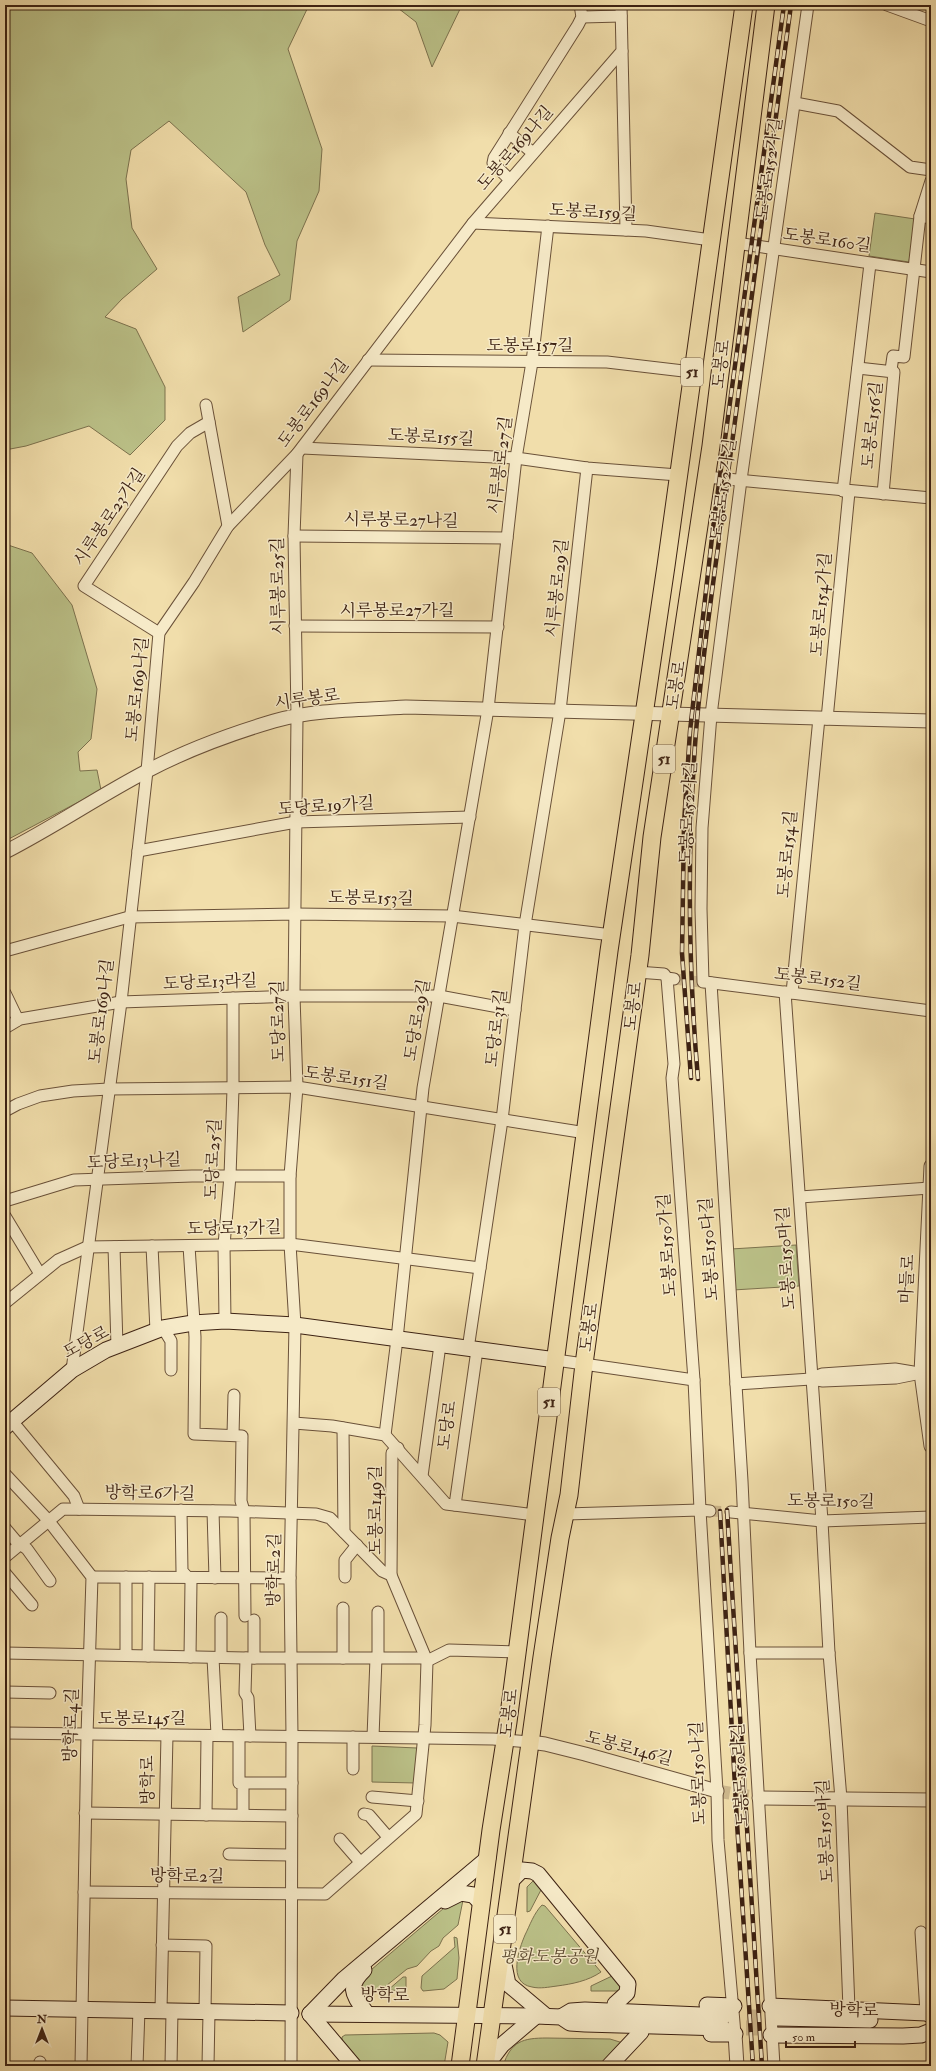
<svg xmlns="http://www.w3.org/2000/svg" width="936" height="2071" viewBox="0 0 936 2071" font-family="'IM FELL Double Pica','Noto Serif KR',serif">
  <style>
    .green { fill: #bbc188; stroke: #7c724e }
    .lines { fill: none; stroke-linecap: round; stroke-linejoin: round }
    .minor-tunnel { stroke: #cdb88d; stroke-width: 11; stroke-dasharray: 11 5.5; stroke-linecap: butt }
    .tertiary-tunnel { stroke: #cdb88d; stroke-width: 13; stroke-dasharray: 13 6; stroke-linecap: butt }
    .secondary-tunnel { stroke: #cdb88d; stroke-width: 15; stroke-dasharray: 15 8; stroke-linecap: butt }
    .minor-casing { stroke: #6a5139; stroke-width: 13 }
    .tertiary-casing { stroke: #6a5139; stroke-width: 15 }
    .secondary-casing { stroke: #3d2213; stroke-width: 17 }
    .primary-casing { stroke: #3d2213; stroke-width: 19 }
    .minor { stroke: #f6eac8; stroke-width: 11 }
    .tertiary { stroke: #f6eac8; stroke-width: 13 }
    .secondary { stroke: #f6eac8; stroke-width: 15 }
    .primary { stroke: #f1deab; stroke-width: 17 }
    .rail-casing { stroke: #3d2213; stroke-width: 4.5 }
    .rail { stroke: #f6eac8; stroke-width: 3; stroke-dasharray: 9; stroke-linecap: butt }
    .labels { text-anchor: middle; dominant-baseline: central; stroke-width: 3; stroke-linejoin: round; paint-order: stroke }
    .shield { fill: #f6eac8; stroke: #745e49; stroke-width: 1 }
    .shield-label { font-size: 16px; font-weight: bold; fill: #3d2213 }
    .street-label { font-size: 17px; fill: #3d2213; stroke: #f6eac8 }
    .park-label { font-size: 17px; font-style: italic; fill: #5c4a30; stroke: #f6eac8 }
  </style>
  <rect width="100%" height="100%" fill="#f1deab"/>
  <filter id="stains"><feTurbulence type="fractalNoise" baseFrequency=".005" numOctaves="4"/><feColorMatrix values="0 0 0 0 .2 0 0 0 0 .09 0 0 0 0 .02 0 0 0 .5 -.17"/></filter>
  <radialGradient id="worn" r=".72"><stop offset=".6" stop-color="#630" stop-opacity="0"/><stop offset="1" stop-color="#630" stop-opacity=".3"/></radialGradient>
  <g class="green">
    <polygon points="5,5 309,5 288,49 322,149 319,191 297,241 290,300 243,332 238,297 280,275 265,245 246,192 169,121 131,150 126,179 132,228 157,269 122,299 105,317 136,329 165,387 165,420 130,455 89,426 26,446 5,450"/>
    <polygon points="394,5 460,5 461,7 432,67 416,22"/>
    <polygon points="875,213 915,219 909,262 869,256"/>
    <polygon points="5,544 32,553 72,605 97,689 91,739 78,752 80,771 97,770 101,790 5,841"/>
    <polygon points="796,1245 799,1286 733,1290 731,1249"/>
    <polygon points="372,1746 417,1748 416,1783 372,1782"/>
    <polygon points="534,1880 542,1888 530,1911 527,1912 527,1887"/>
    <polygon points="463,1900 458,1925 443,1938 439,1946 431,1951 417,1966 407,1969 381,1990 363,1993 360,1990 365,1975 444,1908"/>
    <path d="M542 1905 545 1906 601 1972C588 1981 572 1984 557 1986 549 1987 540 1989 532 1987 507 1983 519 1949 525 1935 530 1925 534 1913 542 1905Z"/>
    <polygon points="454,1937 457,1938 459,1958 457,1979 444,1989 423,1991 421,1988 422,1976 455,1947"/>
    <polygon points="612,1976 622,1983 619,1991 591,1991 591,1986"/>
    <polygon points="403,1977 406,1977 406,1991 388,1990"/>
    <polygon points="434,2033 440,2035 448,2042 444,2066 364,2066 342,2040 342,2037 345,2035"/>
    <path d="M547 2038 610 2039 623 2043 603 2066H503C511 2041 523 2038 547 2038Z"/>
  </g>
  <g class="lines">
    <g class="minor-tunnel">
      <polyline points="674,979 700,982"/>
      <polyline points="710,1511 731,1512"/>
    </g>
    <polyline class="tertiary-tunnel" points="717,1791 759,1798"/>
    <g class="secondary-tunnel">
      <polyline points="724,2016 777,2018"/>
      <polyline points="723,2028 777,2028"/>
    </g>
    <defs>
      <g id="minor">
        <polyline points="887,5 931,21"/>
        <polyline points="582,17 621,16"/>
        <polyline points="622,51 626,230"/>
        <polyline points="795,103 838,111 910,167 931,170"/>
        <polyline points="509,133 533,153"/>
        <polyline points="510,180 493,163 494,158 578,25 582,17 580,5"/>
        <polyline points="920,216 931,218"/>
        <polyline points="473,223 646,231 711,240"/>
        <polyline points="736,243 931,272"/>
        <polyline points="368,360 607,362 692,372"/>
        <polyline points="858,368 894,372 883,494"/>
        <polyline points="891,370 893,356 904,357 920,216 931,181"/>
        <polyline points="206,405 228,526"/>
        <polyline points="302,448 516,458 587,468 678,475"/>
        <polyline points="706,477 931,498"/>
        <polyline points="843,491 870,264"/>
        <polyline points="294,536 507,538"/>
        <polyline points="295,626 498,627"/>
        <polyline points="159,633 84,586 177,446 190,433 209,422"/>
        <polyline points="827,719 849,492"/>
        <polyline points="138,851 296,822 470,817"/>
        <polyline points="5,951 129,917 296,914 452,916 612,935"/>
        <polyline points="637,972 664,974 667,978 674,979"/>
        <polyline points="667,978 674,1064 672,1078 694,1380 700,1510 717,1791 718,1840 735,2034"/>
        <polyline points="703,982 701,909 702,828 711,715 741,480 808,5"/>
        <polyline points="705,982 931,1011"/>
        <polyline points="711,983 742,1481 750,1653 774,2066"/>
        <polyline points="785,992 822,1521 829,1653 841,1799 849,2009"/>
        <polyline points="5,993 18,1020"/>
        <polyline points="792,993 819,718"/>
        <polyline points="5,1028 20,1019 121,1002 294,996 439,996 515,1010"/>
        <polyline points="5,1111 18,1104 40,1096 73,1091 109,1089 297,1087 586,1133"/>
        <polyline points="800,1197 930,1188"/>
        <polyline points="5,1201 74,1180 192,1176 290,1176"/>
        <polyline points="5,1216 40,1274"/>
        <polyline points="152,1246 156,1331"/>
        <polyline points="189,1246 195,1337 194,1434 242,1436 241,1501 244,1511 245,1616"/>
        <polyline points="114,1247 117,1346"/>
        <polyline points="5,1303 58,1260 87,1247 290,1244 480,1268"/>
        <polyline points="225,1321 224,1245 230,1176 233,1089 233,998"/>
        <polyline points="163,1328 171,1341 171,1370"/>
        <polyline points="468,1349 502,1120 525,925 560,711 587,468"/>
        <polyline points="556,1360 694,1380"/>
        <polyline points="72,1370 121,1002 147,771 159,633 194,582 228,526 297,454 473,223 622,51 621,5"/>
        <polyline points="817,1376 822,1374 895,1369 913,1372"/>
        <polyline points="736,1384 811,1379 823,1381 896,1378 921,1373"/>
        <polyline points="12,1421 74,1496 79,1509"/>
        <polyline points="294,1423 332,1426 385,1435 446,1504 535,1515"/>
        <polyline points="343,1428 344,1532"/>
        <polyline points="233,1435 234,1395"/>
        <polyline points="385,1435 397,1339 423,1088 488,709 516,458 532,362 548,226"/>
        <polyline points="5,1474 48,1520 92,1577 87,1735 81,2066"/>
        <polyline points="422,1476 440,1345"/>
        <polyline points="455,1505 477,1350"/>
        <polyline points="181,1510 182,1571 191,1581 190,1657"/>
        <polyline points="213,1511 215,1578"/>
        <polyline points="731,1512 822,1521 931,1517"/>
        <polyline points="566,1514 700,1510 710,1511"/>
        <polyline points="5,1528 16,1541 27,1549 50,1581"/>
        <polyline points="5,1557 63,1509 230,1511 316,1514 330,1518 382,1571 391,1575 427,1661 425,1725 416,1814 325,1894 84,1892"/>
        <polyline points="5,1573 32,1605"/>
        <polyline points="391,1575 392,1453 398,1448"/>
        <polyline points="92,1577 290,1578"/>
        <polyline points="126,1577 126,1655"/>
        <polyline points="345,1577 345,1560 357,1545"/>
        <polyline points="378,1612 378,1658"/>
        <polyline points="221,1618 221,1657"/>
        <polyline points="5,1653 246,1658 426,1658"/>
        <polyline points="750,1653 829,1653"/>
        <polyline points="148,1656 149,1577"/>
        <polyline points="213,1658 217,1735"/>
        <polyline points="246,1658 245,1693 248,1698 250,1736"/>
        <polyline points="254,1658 254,1620"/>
        <polyline points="343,1658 343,1608"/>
        <polyline points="427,1661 449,1650 516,1652"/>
        <polyline points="5,1692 50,1693"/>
        <polyline points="5,1733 424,1738 493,1739 530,1742"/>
        <polyline points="239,1736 239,1783 243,1783 243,1815"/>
        <polyline points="373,1737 376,1658"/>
        <polyline points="353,1769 353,1737"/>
        <polyline points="243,1783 292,1783"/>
        <polyline points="372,1797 418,1801"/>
        <polyline points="85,1813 292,1816"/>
        <polyline points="364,1814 369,1815 388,1837"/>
        <polyline points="206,1815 207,1736"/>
        <polyline points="340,1839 360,1862"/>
        <polyline points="229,1854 291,1855"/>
        <polyline points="921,1932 926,2013"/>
        <polyline points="162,1945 206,1946 205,2012"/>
        <polyline points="161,2010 167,1735"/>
        <polyline points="40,2066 40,2062"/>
        <polyline points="137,2066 139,2010"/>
        <polyline points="171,2066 172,2011"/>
        <polyline points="208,2066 209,2012"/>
        <polyline points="291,2066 292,1736 290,1578 295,1325 290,1244 290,1176 297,1087 294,996 297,717 294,536 297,454"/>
      </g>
      <g id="tertiary">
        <path d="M5 852C54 827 99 796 147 771 187 750 230 734 274 721 316 709 363 710 406 707L931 721"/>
        <polyline points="931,1166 921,1373 931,1446"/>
        <polyline points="530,1742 545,1744 585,1754 717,1791"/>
        <polyline points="759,1798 931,1800"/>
        <polyline points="735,2034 737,2066"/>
      </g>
      <g id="secondary">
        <polyline points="5,1427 72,1370 106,1350 163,1328 193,1323 225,1321 295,1325 556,1360"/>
        <polyline points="512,1880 522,1870 532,1871 538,1874 628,1984 627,1993 615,2004"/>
        <polyline points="445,1901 461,1893 473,1895 481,1903"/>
        <polyline points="503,1960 508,1984 546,2016"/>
        <path d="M364 1970C345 1988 355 1996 367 2014"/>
        <polyline points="707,2005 734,2006"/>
        <polyline points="770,2006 926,2013 931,2015"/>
        <polyline points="5,2008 291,2013"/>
        <polyline points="310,2014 536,2016 561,2017 570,2023 585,2024 723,2028"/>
        <polyline points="310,2014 344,1979 488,1858"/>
        <polyline points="310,2014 354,2066"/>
        <polyline points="561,2017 571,2011 585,2010 724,2016"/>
        <polyline points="777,2018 870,2020"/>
        <polyline points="711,2034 735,2034"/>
        <polyline points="771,2035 903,2036 921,2035 931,2031"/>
        <polyline points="486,2066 502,2045 536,2016"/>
        <polyline points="609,2066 641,2032"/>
      </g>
      <g id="primary">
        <polyline points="460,2066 491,1830 508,1722 609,951 666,566 744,5"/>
        <polyline points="485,2066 542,1657 560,1538 569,1495 584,1364 640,955 652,837 711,446 766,5"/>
      </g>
    </defs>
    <use href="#minor" class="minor-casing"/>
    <use href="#tertiary" class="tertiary-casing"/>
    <use href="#secondary" class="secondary-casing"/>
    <use href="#primary" class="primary-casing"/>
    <use href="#minor" class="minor"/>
    <use href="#tertiary" class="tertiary"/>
    <use href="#secondary" class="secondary"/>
    <use href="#primary" class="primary"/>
    <defs>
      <g id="rail">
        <polyline points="691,1078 682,953 684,824 690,731 714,520 784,5"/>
        <path d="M698 1079C688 963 687 847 696 732 703 645 717 559 728 473 748 317 769 161 791 5"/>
        <polyline points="727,1510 762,2066"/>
        <polyline points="720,1511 737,1823 753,2066"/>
      </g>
    </defs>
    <use href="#rail" class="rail-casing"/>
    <use href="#rail" class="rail"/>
  </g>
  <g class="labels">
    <g class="shield">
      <rect x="681" y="358" width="22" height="28" rx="3"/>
      <rect x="653" y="745" width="22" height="28" rx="3"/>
      <rect x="538" y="1388" width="22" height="28" rx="3"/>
      <rect x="494" y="1915" width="22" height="28" rx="3"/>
    </g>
    <g class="shield-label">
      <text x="692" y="372">51</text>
      <text x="664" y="759">51</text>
      <text x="549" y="1402">51</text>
      <text x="505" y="1929">51</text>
    </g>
    <g class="street-label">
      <text transform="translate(515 148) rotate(-49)">도봉로169나길</text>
      <text transform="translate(769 169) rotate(-82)">도봉로152가길</text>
      <text transform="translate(593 212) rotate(3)">도봉로159길</text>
      <text transform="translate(827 240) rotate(8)">도봉로160길</text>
      <text x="530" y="345">도봉로157길</text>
      <text transform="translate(721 364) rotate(-83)">도봉로</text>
      <text transform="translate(313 403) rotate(-53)">도봉로169나길</text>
      <text transform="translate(872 425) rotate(-84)">도봉로156길</text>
      <text transform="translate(431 437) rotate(3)">도봉로155길</text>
      <text transform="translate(500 465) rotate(-83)">시루봉로27길</text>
      <text transform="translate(723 490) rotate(-82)">도봉로152가길</text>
      <text transform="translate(109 517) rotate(-56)">시루봉로23가길</text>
      <text transform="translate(401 520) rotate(1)">시루봉로27나길</text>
      <text transform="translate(278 586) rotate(-91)">시루봉로25길</text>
      <text transform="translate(557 588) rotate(-84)">시루봉로29길</text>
      <text transform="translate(821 604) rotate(-85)">도봉로154가길</text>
      <text x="397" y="610">시루봉로27가길</text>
      <text transform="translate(676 685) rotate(-81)">도봉로</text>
      <text transform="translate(137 689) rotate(-84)">도봉로169나길</text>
      <text transform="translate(307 699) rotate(-8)">시루봉로</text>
      <text transform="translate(326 806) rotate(-4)">도당로19가길</text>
      <text transform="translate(688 813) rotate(-87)">도봉로152가길</text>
      <text transform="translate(787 854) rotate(-85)">도봉로154길</text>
      <text transform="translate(371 898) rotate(1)">도봉로153길</text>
      <text transform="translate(818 979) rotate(7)">도봉로152길</text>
      <text transform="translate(210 982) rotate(-2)">도당로13라길</text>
      <text transform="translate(633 1006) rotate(-83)">도봉로</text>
      <text transform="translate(101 1011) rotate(-83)">도봉로169나길</text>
      <text transform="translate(417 1020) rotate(-80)">도당로29길</text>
      <text transform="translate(278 1021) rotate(-91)">도당로27길</text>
      <text transform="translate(496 1028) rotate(-83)">도당로31길</text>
      <text transform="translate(346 1078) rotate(8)">도봉로151길</text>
      <text transform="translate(213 1159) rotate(-87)">도당로25길</text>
      <text transform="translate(134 1161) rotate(-2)">도당로13나길</text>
      <text transform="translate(234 1228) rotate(-1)">도당로13가길</text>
      <text transform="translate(667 1245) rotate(-94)">도봉로150가길</text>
      <text transform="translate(709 1249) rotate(-94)">도봉로150다길</text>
      <text transform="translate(786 1258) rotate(-94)">도봉로150마길</text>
      <text transform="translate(907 1279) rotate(-87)">마들로</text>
      <text transform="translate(589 1327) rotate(-82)">도봉로</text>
      <text transform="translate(86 1342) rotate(-28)">도당로</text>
      <text transform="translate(447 1425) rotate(-82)">도당로</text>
      <text transform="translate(150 1493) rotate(1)">방학로6가길</text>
      <text transform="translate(831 1501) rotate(1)">도봉로150길</text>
      <text transform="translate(375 1510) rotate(-90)">도봉로149길</text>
      <text transform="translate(274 1570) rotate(-89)">방학로2길</text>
      <text transform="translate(509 1713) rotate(-83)">도봉로</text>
      <text x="142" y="1718">도봉로145길</text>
      <text transform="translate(71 1725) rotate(-88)">방학로4길</text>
      <text transform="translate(629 1748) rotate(15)">도봉로146길</text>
      <text transform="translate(698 1773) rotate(-92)">도봉로150나길</text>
      <text transform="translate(740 1775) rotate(-93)">도봉로150라길</text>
      <text transform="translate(147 1780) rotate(-90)">방학로</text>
      <text transform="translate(825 1831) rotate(-93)">도봉로150바길</text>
      <text transform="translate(187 1876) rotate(1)">방학로2길</text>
      <text transform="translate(385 1995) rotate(1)">방학로</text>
      <text transform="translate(854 2010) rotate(1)">방학로</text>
    </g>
    <g class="park-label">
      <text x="549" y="1956">평화도봉공원</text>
    </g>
  </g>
  <rect width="936" height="2071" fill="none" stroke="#f1deab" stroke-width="20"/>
  <rect x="6" y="6" width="924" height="2059" fill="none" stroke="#3d2213" stroke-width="2"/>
  <rect x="10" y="10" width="916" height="2051" fill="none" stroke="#3d2213"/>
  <g transform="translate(42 2029)" stroke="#f6eac8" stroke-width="3" paint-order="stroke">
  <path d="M0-3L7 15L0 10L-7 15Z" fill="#3d2213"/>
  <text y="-6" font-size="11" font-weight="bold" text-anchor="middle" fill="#3d2213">N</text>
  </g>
  <path d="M786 2041v6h69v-6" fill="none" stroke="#3d2213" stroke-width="2"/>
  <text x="792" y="2041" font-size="12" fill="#3d2213" stroke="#f6eac8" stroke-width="3" paint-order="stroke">50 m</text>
  <rect width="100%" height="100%" filter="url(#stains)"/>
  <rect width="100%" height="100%" fill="url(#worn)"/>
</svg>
